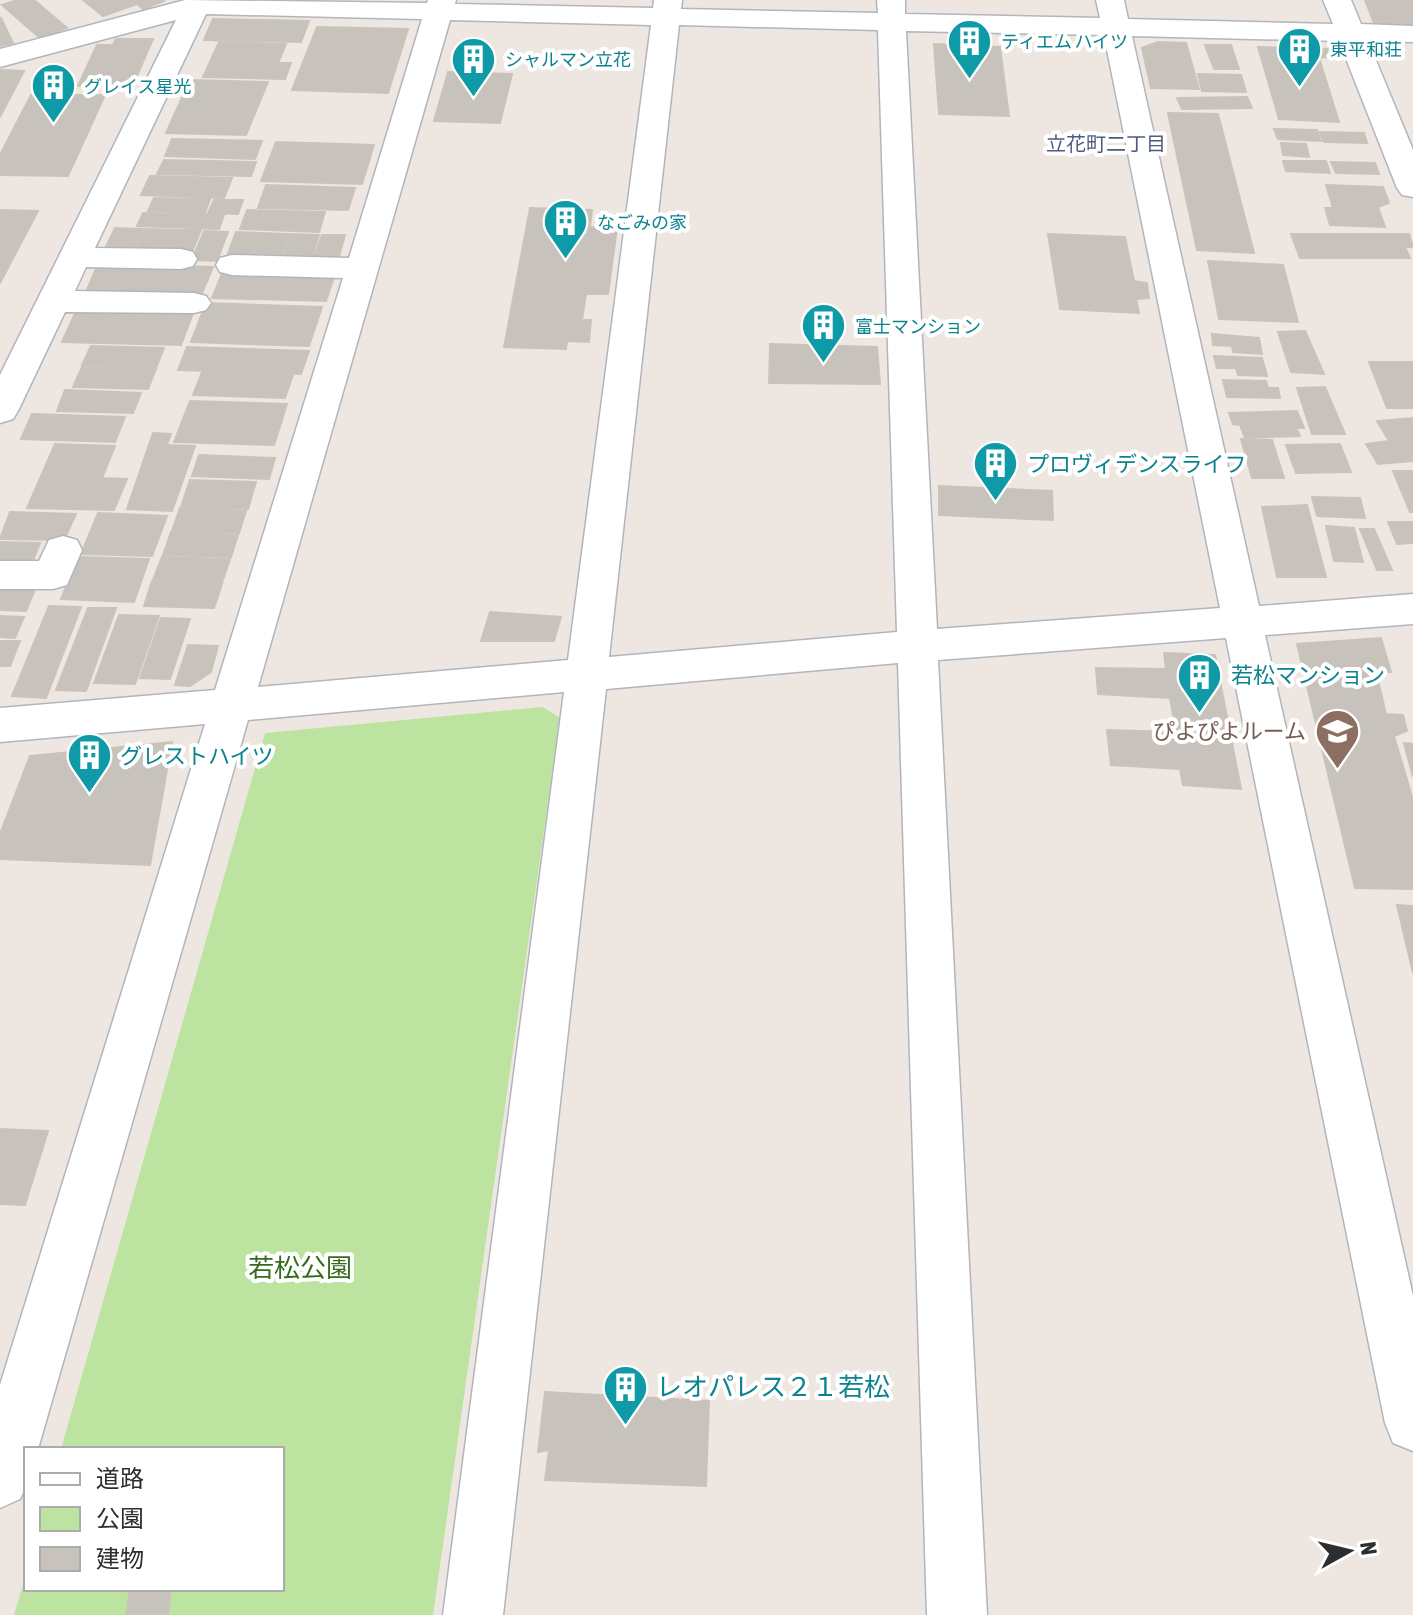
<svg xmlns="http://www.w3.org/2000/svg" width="1413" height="1615" viewBox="0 0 1413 1615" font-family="'Asap Condensed','Noto Sans JP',sans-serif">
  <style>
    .green { fill: #bde3a0 }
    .building { fill: #c7c2bc; stroke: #cac3ba; stroke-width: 2 }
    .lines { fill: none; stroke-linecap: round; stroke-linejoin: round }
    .minor-casing { stroke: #b1b5bd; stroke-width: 3 }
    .minor { fill: #fff; fill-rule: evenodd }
    .labels { text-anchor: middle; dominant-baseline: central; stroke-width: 8; stroke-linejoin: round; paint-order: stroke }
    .far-culture-label { font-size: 18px; fill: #0d838f; stroke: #fff; text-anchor: start }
    .far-neighbourhood-label { font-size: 20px; fill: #4f5c7e; stroke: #fff }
    .culture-label { font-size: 22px; fill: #0d838f; stroke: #fff; text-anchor: start }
    .education-label { font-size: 22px; fill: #785e54; stroke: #fff; text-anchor: end }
    .near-park-label { font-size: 26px; fill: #366b1e; stroke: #fff }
    .near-culture-label { font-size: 26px; fill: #0d838f; stroke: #fff; text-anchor: start }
  </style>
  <rect width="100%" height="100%" fill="#eee7e1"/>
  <polygon class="green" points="543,707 560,718 433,1615 14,1615 26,1574 26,1589 282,1589 282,1449 61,1449 265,733"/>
  <g class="building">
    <polygon points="17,0 34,0 67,28 40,38 2,5"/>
    <polygon points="83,0 162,0 164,1 143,9 137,4 103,16"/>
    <polygon points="1365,0 1413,0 1413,24 1374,23"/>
    <polygon points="1,18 13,43 0,46 0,19"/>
    <polygon points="213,19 309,21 301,42 204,40"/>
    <polygon points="317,27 408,29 388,93 292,90"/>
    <polygon points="116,39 153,39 132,87 78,86 97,45 113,45"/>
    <polygon points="219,42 286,44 278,63 291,63 285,79 203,77"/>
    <polygon points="1158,42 1186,43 1199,89 1151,88 1142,48"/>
    <polygon points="934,44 1000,47 1009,116 939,114"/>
    <polygon points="1205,45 1231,45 1239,69 1214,69"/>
    <polygon points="1258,47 1330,49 1332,56 1319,58 1339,122 1279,119"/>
    <polygon points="0,70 24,71 0,117"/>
    <polygon points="448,72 512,74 500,123 434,121"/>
    <polygon points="1198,74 1241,75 1246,92 1202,91"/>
    <polygon points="190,80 268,82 246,135 166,133"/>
    <polygon points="31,95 105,95 68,176 0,175 0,155"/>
    <polygon points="1247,97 1252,108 1182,109 1177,98"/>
    <polygon points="1168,113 1218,114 1254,253 1197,250"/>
    <polygon points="1274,129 1317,130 1321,141 1278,139"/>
    <polygon points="1320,132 1364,133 1367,143 1324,142"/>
    <polygon points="172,139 262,141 255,159 165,156"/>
    <polygon points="276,142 374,145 362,184 261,181"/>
    <polygon points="1281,143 1306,144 1309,157 1283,155"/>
    <polygon points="164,160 256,162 251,176 157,174"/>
    <polygon points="1283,161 1326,161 1330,173 1286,171"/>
    <polygon points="1331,162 1375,163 1379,174 1336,173"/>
    <polygon points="150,176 232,178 224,198 141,195"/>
    <polygon points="266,185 355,188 348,210 258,208"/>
    <polygon points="1326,185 1383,187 1389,203 1378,207 1385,227 1330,225 1325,208 1333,208"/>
    <polygon points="154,198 210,199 205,213 148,211"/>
    <polygon points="214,200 243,200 238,214 208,213"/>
    <polygon points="530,208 592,210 590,227 617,228 608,294 586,294 582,320 591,320 589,342 567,341 566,349 504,347"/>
    <polygon points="0,210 38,211 0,283"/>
    <polygon points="247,210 325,212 319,232 240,229"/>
    <polygon points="143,213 224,215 219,229 137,226"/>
    <polygon points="115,228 143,229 131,254 103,253"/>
    <polygon points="145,229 176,230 165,255 133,254"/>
    <polygon points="177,230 201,230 190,256 167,255"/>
    <polygon points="204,231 228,232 217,261 192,260"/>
    <polygon points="236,232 259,233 249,259 226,259"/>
    <polygon points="261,233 289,234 282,254 253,253"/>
    <polygon points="291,234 319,235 313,255 284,254"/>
    <polygon points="1048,234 1125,237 1134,281 1147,283 1149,298 1136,299 1139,313 1060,309"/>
    <polygon points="1291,234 1409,234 1413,247 1405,247 1410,258 1300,258"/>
    <polygon points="322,235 345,235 339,256 315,255"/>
    <polygon points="1208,261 1283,265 1298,322 1219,319"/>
    <polygon points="98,264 213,267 200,298 85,294"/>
    <polygon points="223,271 335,274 326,301 212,298"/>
    <polygon points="206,303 322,307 309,346 191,342"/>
    <polygon points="77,309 193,313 181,345 62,342"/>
    <polygon points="1305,331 1324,374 1291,372 1278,332"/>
    <polygon points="1212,334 1259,338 1262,354 1233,352 1232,346 1213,345"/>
    <polygon points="770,344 877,347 880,384 769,383"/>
    <polygon points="91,346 164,348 156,368 82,365"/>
    <polygon points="187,347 309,351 301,374 178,370"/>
    <polygon points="1214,356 1262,358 1267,376 1238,375 1236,368 1217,368"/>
    <polygon points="1369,362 1413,362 1413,408 1387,408"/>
    <polygon points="82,367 156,369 148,389 73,387"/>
    <polygon points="202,372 293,375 285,398 193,395"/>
    <polygon points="1223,380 1266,381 1268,388 1278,388 1280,398 1227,397"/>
    <polygon points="1325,387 1345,434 1312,434 1297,388"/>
    <polygon points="65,390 141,393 133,413 57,411"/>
    <polygon points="190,401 287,404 274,445 174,442"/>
    <polygon points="1297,411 1304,428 1296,428 1300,436 1245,438 1240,425 1233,424 1229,413"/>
    <polygon points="32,414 125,417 115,442 21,439"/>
    <polygon points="1413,418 1413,461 1378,464 1366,444 1389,441 1377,421"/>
    <polygon points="153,433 171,434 167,445 195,446 172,511 127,509"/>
    <polygon points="1241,439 1272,440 1284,478 1252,478"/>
    <polygon points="55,444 115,446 102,478 127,479 114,510 27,508"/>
    <polygon points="1340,444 1351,472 1296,473 1286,445"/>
    <polygon points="199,455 275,458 269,479 192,476"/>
    <polygon points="1393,471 1413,471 1413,512 1410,512"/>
    <polygon points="190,480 256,482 248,509 181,507"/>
    <polygon points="939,486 1052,491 1053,520 939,515"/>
    <polygon points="1312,497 1360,498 1365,518 1317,516"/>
    <polygon points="1307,505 1326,577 1277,577 1262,507"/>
    <polygon points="180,508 246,511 239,533 172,531"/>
    <polygon points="10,512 76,514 64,540 0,539"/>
    <polygon points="98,513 167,516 152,556 81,554"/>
    <polygon points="1388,522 1413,522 1413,543 1397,544"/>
    <polygon points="1326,526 1354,528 1363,562 1334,561"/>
    <polygon points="1360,529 1374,529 1392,570 1377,570"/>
    <polygon points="171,532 238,535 231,557 163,555"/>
    <polygon points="0,542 40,543 32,563 0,562"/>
    <polygon points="78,557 149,559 134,602 61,599"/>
    <polygon points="162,557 230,559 222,583 153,580"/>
    <polygon points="152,581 222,584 214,608 144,606"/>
    <polygon points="0,585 36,587 26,611 0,610"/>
    <polygon points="49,606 81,607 46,698 12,696"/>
    <polygon points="88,608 116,608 86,691 56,690"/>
    <polygon points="490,612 561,617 554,641 481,641"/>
    <polygon points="119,615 159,616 135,684 94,683"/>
    <polygon points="0,616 24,617 15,638 0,637"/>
    <polygon points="161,618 190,619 170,679 140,678"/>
    <polygon points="1381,638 1391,672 1376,672 1386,714 1403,715 1407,731 1394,736 1413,800 1413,889 1355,888 1297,644"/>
    <polygon points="0,641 20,641 10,666 0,666"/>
    <polygon points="188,645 218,646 211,672 190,686 175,685"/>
    <polygon points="1164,653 1215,655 1241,789 1183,785 1180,769 1111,765 1107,730 1176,732 1170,698 1098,694 1096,668 1166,669"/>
    <polygon points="172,742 150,865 0,859 0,834 30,756"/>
    <polygon points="1404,743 1413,744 1413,777"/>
    <polygon points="1397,905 1413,906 1413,973"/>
    <polygon points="0,1129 48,1131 25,1205 0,1204"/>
    <polygon points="545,1392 709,1401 706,1486 545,1480 549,1450 538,1452"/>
    <polygon points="130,1589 171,1589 168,1615 126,1615"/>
  </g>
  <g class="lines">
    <defs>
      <g id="minor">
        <path d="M185 0 427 3 428 0H456L455 4 653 8 654 0H682L681 9 878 13 877 0H905V14L1100 18 1096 0H1124L1128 19 1333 24 1323 0H1351L1361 24 1413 26V42L1368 41 1413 150V197L1402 195 1397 188 1339 41 1132 36 1259 606 1413 594V624L1265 635 1413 1296V1451L1393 1443 1385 1423 1226 638 938 660 987 1615H927L898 663 606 689 503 1615H443L564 692 248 720 38 1449H26V1486L20 1499 0 1508V1385L205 724 0 742V708L215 690 343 278 232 275 220 272 216 265 220 258 232 255 349 258 422 19 206 14 95 248 181 249 193 252 197 259 193 266 181 269 86 267 75 291 194 293 206 296 211 303 206 310 194 313 65 312 18 411 13 419 0 423V375L176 20 0 67V49ZM450 20 651 25 568 660 258 687ZM679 25 878 30 897 632 609 657ZM906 31 1104 35 1220 608 937 629Z"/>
        <polygon points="63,536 77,540 82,550 67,585 53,589 0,589 0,561 39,561 49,540"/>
      </g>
    </defs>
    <use href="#minor" class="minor-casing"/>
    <use href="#minor" class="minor"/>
  </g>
  <defs>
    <symbol id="building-pin" viewBox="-11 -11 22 30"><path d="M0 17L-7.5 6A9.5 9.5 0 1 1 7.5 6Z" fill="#0f9aa8" stroke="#fff"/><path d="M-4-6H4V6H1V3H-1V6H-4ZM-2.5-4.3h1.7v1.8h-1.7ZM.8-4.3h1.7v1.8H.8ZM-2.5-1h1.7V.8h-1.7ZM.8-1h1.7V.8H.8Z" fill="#fff"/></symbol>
    <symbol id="school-pin" viewBox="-11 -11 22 30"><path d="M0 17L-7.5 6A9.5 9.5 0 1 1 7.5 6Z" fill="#8d6e63" stroke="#fff"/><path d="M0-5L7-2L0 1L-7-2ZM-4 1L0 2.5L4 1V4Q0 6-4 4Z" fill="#fff"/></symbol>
  </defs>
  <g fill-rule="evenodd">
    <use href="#building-pin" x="944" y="16" width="51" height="69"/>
    <use href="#building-pin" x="1274" y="24" width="51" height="69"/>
    <use href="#building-pin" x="448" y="34" width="51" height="69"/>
    <use href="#building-pin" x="28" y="60" width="51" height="69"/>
    <use href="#building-pin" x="540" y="196" width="51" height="69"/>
    <use href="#building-pin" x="798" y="300" width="51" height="69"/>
    <use href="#building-pin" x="970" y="438" width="51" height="69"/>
    <use href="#building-pin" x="1174" y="650" width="51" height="69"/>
    <use href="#school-pin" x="1312" y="706" width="51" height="69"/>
    <use href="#building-pin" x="64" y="730" width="51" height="69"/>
    <use href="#building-pin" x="600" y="1362" width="51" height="69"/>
  </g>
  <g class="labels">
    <g class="far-culture-label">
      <text x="1001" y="41">ティエム ハイツ</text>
      <text x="1330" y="49">東平和荘</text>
      <text x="505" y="59">シャルマン立花</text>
      <text x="84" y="86">グレイス星光</text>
      <text x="597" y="222">なごみの家</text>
      <text x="855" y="326">富士マンション</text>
    </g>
    <g class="far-neighbourhood-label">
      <text x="1106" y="143">立花町二丁目</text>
    </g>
    <g class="culture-label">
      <text x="1027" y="464">プロヴィデンスライフ</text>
      <text x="1231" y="675">若松マンション</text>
      <text x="120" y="756">グレストハイツ</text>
    </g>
    <g class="education-label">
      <text x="1306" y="731">ぴよぴよルーム</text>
    </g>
    <g class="near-park-label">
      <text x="300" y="1268">若松公園</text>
    </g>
    <g class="near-culture-label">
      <text x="656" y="1387">レオパレス２１若松</text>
    </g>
  </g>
  <rect x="24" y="1447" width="260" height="144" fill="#ffffff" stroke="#ababab" stroke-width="2"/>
  <rect x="40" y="1473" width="40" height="12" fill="#ffffff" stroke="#ababab" stroke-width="2"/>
  <text x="96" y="1487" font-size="24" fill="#2e2e2e">道路</text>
  <rect x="40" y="1507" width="40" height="24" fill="#bde3a0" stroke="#ababab" stroke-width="2"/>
  <text x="96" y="1527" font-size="24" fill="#2e2e2e">公園</text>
  <rect x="40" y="1547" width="40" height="24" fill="#c7c2bc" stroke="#ababab" stroke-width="2"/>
  <text x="96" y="1567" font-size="24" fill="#2e2e2e">建物</text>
  <g transform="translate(1349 1551) rotate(82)" stroke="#ffffff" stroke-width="6" paint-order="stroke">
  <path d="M0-6L14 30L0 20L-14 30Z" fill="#2e2e2e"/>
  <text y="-12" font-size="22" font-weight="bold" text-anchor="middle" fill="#2e2e2e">N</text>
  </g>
</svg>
